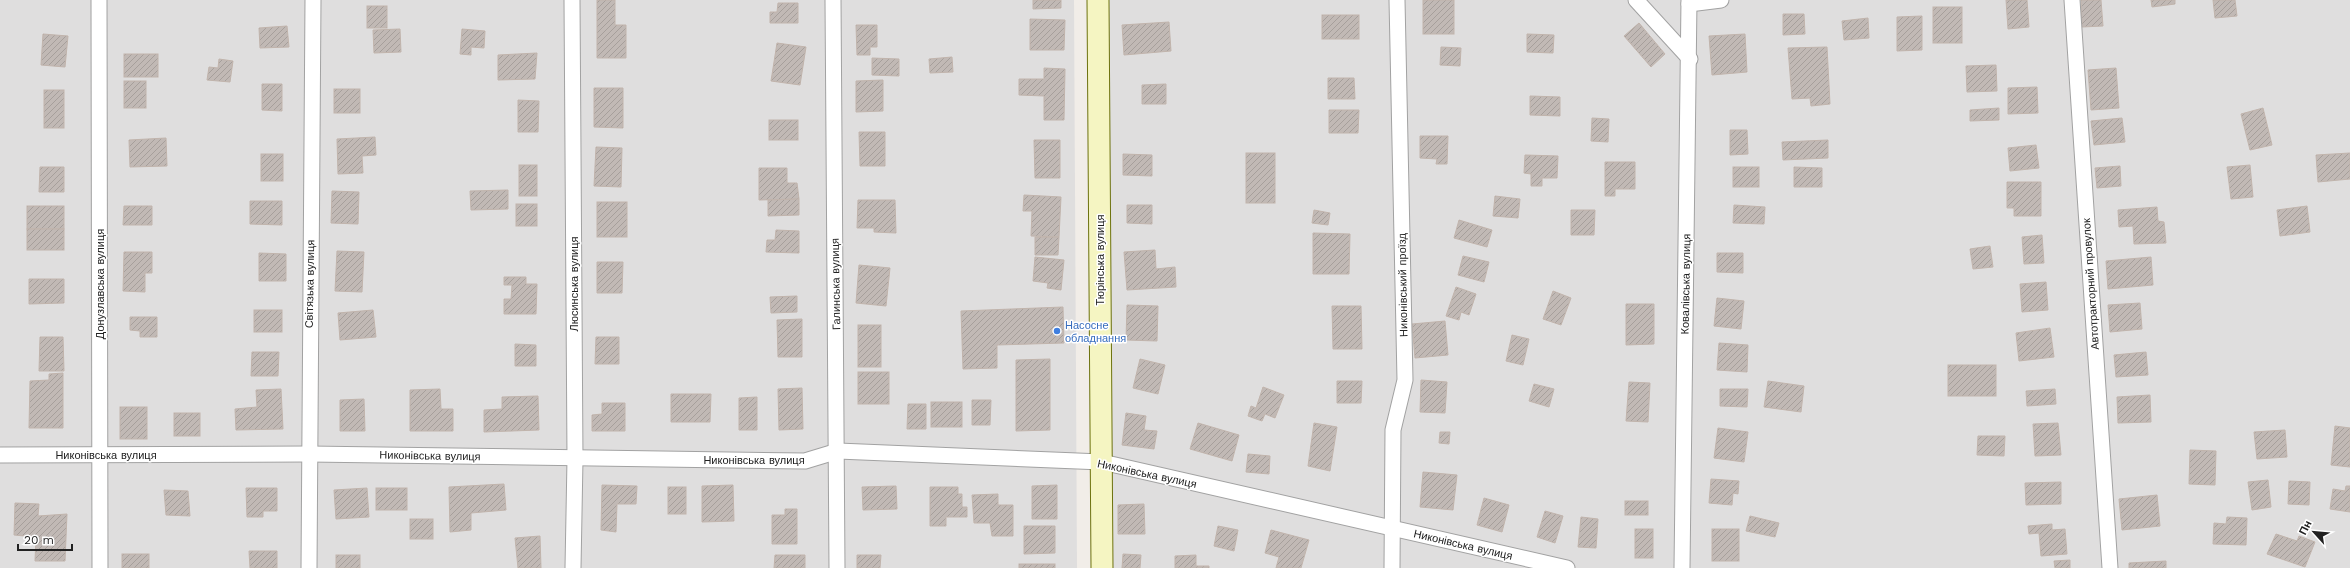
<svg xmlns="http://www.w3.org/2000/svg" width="2350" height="568" viewBox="0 0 2350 568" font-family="'Work Sans',sans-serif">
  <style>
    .residential { fill: #dfdede }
    .building { fill: url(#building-hatch); stroke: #c1b4ac }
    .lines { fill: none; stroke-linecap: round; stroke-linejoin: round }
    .minor-casing { stroke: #a2a2a2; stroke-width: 17 }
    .secondary-casing { stroke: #6d720e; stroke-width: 23 }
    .minor { stroke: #fff; stroke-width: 15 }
    .secondary { stroke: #f5f5c2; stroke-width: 21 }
    .shop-dot { fill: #3f7fe0; stroke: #fff; stroke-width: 1.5 }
    .labels { text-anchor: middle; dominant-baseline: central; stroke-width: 3; stroke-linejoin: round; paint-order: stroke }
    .street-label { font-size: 11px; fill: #212121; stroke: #fff }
    .shop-label { font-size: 11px; fill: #366cbe; stroke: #fff; text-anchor: start }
  </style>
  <defs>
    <pattern id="building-hatch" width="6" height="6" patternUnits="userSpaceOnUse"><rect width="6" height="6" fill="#c1b9b5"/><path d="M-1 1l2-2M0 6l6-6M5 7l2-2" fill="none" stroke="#a69f9b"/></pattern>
  </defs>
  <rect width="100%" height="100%" fill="#f1ede8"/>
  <g class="residential">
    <polygon points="0,0 1074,0 1077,568 0,568"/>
    <polygon points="1107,0 2350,0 2350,568 1109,568"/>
  </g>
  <g class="building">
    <polygon points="597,0 615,0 615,25 626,25 626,58 597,58"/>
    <polygon points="1033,0 1061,0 1061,8 1033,9"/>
    <rect x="1423" y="0" width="31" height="34"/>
    <polygon points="2006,0 2027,0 2029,27 2008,29"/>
    <polygon points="2081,0 2101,0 2103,26 2082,27"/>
    <polygon points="2151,0 2175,0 2175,4 2152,7"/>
    <polygon points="2213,0 2235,0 2237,16 2215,18"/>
    <polygon points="778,3 798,3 798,23 770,23 770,12 777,12"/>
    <rect x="367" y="6" width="20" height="22"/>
    <rect x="1933" y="7" width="29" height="36"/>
    <polygon points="1783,14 1804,14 1805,34 1783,35"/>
    <rect x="1322" y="15" width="37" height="24"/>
    <polygon points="1922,16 1922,50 1897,51 1897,17"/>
    <polygon points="1868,18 1869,38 1844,40 1842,21"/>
    <polygon points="1030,19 1065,20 1064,50 1030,50"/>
    <polygon points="1169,22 1171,51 1124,55 1122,25"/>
    <polygon points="1639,23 1665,54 1651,67 1624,36"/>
    <polygon points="856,25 877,25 877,47 870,47 870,55 857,55"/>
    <polygon points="287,26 289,47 260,48 259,28"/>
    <polygon points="400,29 401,52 374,53 373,30"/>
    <polygon points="462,29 485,31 484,48 471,47 471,55 460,54"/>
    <polygon points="43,34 68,36 65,67 41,65"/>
    <polygon points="1527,34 1554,35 1553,53 1527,52"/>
    <polygon points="1745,34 1747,72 1712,75 1709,36"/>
    <polygon points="777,43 806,47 800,85 771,81"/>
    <polygon points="1441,47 1461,48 1460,66 1440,65"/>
    <polygon points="1827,47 1830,104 1811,106 1810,98 1792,99 1788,48"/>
    <polygon points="537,53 535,79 498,80 498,55"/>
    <rect x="124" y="54" width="34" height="23"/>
    <polygon points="952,57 953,72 930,73 929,59"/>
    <polygon points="872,58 899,59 899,76 872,75"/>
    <polygon points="219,59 233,61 230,82 207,80 209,67 218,68"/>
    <polygon points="1996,65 1997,91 1967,92 1966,66"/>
    <polygon points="1044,68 1065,69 1064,120 1044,120 1044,96 1019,95 1019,79 1044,79"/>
    <polygon points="2116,68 2119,108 2091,110 2088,70"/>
    <polygon points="1328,78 1354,78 1355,99 1328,99"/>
    <polygon points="883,80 883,111 856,112 856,81"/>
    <rect x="124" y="81" width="22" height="27"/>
    <polygon points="262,84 282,84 282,111 262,110"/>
    <polygon points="1166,84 1166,104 1142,104 1142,85"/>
    <polygon points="2037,87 2038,113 2008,114 2008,88"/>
    <polygon points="594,88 623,88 623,128 594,127"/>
    <rect x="334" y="89" width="26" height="24"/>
    <rect x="44" y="90" width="20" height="38"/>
    <polygon points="1530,96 1560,97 1560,116 1530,115"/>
    <polygon points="518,100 539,101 538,132 518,132"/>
    <polygon points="1999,108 1999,120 1970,121 1970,110"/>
    <polygon points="2263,108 2272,145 2250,150 2241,114"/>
    <polygon points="1329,110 1359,110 1358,133 1329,133"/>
    <polygon points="1592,118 1609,119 1608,142 1591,141"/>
    <polygon points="2122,118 2125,142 2094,145 2091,121"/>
    <rect x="769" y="120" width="29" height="20"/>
    <polygon points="1730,130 1747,130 1748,154 1730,155"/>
    <polygon points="859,132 885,132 885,166 860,166"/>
    <polygon points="1420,136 1448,136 1447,164 1436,164 1437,159 1420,158"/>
    <polygon points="375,137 376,155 362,156 363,173 338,174 337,139"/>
    <polygon points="166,138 167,166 130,167 129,140"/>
    <polygon points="1034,140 1060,140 1060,178 1035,178"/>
    <polygon points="1828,140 1828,158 1783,160 1782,142"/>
    <polygon points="2036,145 2039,168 2010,171 2008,148"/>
    <polygon points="596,147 622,148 621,187 594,186"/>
    <rect x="1246" y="153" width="29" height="50"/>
    <polygon points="2350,153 2350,179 2318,182 2316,155"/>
    <rect x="261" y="154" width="22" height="27"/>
    <polygon points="1123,154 1152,155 1152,176 1123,175"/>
    <polygon points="1525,155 1558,156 1557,178 1542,178 1542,186 1531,186 1531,174 1524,173"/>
    <polygon points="1605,162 1635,162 1635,189 1615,189 1615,196 1605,196"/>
    <rect x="519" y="165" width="18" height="31"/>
    <polygon points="2250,165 2253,197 2231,199 2227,167"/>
    <polygon points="2120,166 2121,186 2097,188 2095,168"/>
    <polygon points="40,167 64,167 64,192 39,192"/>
    <rect x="1733" y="167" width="26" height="20"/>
    <polygon points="1794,167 1822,168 1822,187 1794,187"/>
    <polygon points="759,168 787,168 787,183 797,183 799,199 759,200"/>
    <polygon points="2007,182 2041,182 2041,216 2014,216 2014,208 2007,208"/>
    <polygon points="508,190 508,209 471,210 470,191"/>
    <polygon points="332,191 359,192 358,224 331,223"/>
    <polygon points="1024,195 1061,197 1059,237 1031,236 1032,211 1023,211"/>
    <polygon points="1495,196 1520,199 1518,218 1493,216"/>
    <polygon points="799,199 799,215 768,216 768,200"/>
    <polygon points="858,200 895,200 896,233 874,232 874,228 857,228"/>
    <polygon points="250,201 282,201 282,225 250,224"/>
    <rect x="597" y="202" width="30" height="35"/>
    <rect x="516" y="204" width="21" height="22"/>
    <polygon points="1127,205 1152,205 1152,224 1127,223"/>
    <polygon points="1734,205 1765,207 1764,224 1733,223"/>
    <rect x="27" y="206" width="37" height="23"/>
    <polygon points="124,206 152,206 152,225 123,225"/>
    <polygon points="2307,206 2310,232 2280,236 2277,210"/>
    <polygon points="2157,207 2158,221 2164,222 2166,243 2134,244 2133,226 2119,227 2118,210"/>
    <polygon points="1314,210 1330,213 1328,225 1312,223"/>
    <polygon points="1571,210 1595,210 1594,235 1571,235"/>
    <polygon points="1459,220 1492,230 1487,247 1454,238"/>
    <rect x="27" y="229" width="37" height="21"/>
    <polygon points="776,230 799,231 799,253 766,252 767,240 775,240"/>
    <polygon points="1313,233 1350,234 1349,274 1313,274"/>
    <polygon points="2042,235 2044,263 2024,264 2022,237"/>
    <polygon points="1035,237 1059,237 1058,255 1035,255"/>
    <polygon points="1990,246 1993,267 1973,269 1970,249"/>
    <polygon points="1155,250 1156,269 1175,267 1176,287 1127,290 1124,252"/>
    <polygon points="337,251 364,252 362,292 335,291"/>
    <polygon points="124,252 152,252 152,273 145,273 145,292 123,291"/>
    <polygon points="259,253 286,254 286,281 259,281"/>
    <polygon points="1717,253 1743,253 1743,273 1717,272"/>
    <polygon points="1463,256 1489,262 1484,282 1458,275"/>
    <polygon points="1035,257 1064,260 1061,290 1047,288 1048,283 1033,281"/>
    <polygon points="2151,257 2153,285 2108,289 2106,261"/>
    <polygon points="597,262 623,262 622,293 597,293"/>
    <polygon points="859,265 890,268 886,306 856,303"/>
    <polygon points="504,277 526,277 526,284 537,284 536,314 504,314 504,299 511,299 512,285 504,285"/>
    <polygon points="29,279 64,279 64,303 29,304"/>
    <polygon points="2046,282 2048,310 2022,312 2020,284"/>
    <polygon points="1456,287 1476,294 1469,315 1461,312 1459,320 1446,316"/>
    <polygon points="1553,291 1571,298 1561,325 1543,319"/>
    <polygon points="797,296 797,312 771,313 770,297"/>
    <polygon points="1717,298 1744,301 1741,329 1714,326"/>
    <polygon points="2140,303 2142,329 2110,332 2108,305"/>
    <polygon points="1626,304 1654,304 1654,344 1626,345"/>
    <polygon points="1127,305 1158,306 1157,341 1126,340"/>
    <polygon points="1332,306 1361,306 1362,349 1333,349"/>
    <polygon points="1063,307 1064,343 997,345 997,368 963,369 961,311"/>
    <rect x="254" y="310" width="28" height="22"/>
    <polygon points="373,310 376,337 340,340 338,313"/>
    <polygon points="130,317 157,317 157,337 140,337 140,331 130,330"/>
    <polygon points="802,319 802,357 778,357 777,320"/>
    <polygon points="1445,321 1448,355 1415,358 1412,324"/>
    <rect x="858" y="325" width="23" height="42"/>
    <polygon points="2050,328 2054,357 2019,361 2016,333"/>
    <polygon points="1512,335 1529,339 1523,365 1506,361"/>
    <polygon points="40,337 63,337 64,371 39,371"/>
    <polygon points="596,337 619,337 619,364 595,364"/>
    <polygon points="1719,343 1748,345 1747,372 1717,370"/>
    <polygon points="515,344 536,345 536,366 515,366"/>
    <polygon points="252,352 279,352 278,376 251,376"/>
    <polygon points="2146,352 2148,375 2116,377 2114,355"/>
    <polygon points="1050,359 1050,430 1016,431 1016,360"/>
    <polygon points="1140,359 1165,365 1158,394 1133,388"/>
    <rect x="1948" y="365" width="48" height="31"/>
    <rect x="858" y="372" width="31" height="32"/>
    <polygon points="63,373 63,428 29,428 30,381 49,380 49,374"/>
    <polygon points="1421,380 1447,382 1445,413 1420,412"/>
    <polygon points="1337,381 1362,381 1361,403 1337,403"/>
    <polygon points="1768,381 1804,386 1801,412 1764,407"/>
    <polygon points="1629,382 1650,383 1648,422 1626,421"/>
    <polygon points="1534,384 1554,389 1549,407 1529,401"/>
    <polygon points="1263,387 1284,395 1275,418 1265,414 1262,421 1248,416 1251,406 1256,408"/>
    <polygon points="802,388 803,429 779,430 778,389"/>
    <polygon points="281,389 283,429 236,430 235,409 257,407 256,390"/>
    <polygon points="440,389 441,409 453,409 453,431 410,431 410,390"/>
    <polygon points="1720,389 1748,389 1747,407 1720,406"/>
    <polygon points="2055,389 2056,404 2027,406 2026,391"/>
    <polygon points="671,394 711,394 710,422 671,422"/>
    <polygon points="2150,395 2151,422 2118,423 2117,397"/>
    <polygon points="538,396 539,430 484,432 484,410 502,409 502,397"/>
    <polygon points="757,397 757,430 739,430 739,398"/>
    <polygon points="364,399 365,431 340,431 340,400"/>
    <polygon points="972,400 991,400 990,425 972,425"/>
    <rect x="931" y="402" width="31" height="25"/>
    <polygon points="602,403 625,403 625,431 592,431 592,415 602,414"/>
    <polygon points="908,404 926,404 926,429 907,429"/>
    <rect x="120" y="407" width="27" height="32"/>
    <rect x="174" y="413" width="26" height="23"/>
    <polygon points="1126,413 1146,416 1144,430 1157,431 1154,449 1122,445"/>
    <polygon points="1198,423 1239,435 1232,461 1190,449"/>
    <polygon points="1314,423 1337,427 1330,471 1308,466"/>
    <polygon points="2058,423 2061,455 2035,456 2033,424"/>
    <polygon points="2335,426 2350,428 2350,467 2331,465"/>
    <polygon points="1718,428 1748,432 1744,462 1714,458"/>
    <polygon points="2285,430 2287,457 2257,459 2254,432"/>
    <polygon points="1440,432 1450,432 1449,444 1439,443"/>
    <polygon points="1978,436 2005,436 2004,456 1977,455"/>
    <polygon points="2190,450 2216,451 2215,485 2189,484"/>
    <polygon points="1248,454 1270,456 1269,474 1246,472"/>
    <polygon points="1423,472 1457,475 1453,510 1420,507"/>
    <polygon points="1711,479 1739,481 1738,494 1733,493 1732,505 1709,503"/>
    <polygon points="2268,480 2271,507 2252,510 2248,482"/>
    <polygon points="2289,481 2310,482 2309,505 2288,504"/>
    <polygon points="2061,482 2061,504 2026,505 2025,483"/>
    <polygon points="504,484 506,510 471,513 471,530 450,532 449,487"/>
    <polygon points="602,485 637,486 636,504 617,504 616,532 601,530"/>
    <polygon points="733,485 734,521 702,522 702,486"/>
    <polygon points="1057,485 1057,519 1032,519 1032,486"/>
    <polygon points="896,486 897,509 863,510 862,487"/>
    <polygon points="2346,486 2350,486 2350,512 2330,509 2333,489 2345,491"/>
    <rect x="668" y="487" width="18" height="27"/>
    <polygon points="930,487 958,487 958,494 962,494 962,507 967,507 967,517 946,517 946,526 930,526"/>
    <polygon points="246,488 277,488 277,511 263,511 263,517 247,517"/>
    <polygon points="367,488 369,517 336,519 334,490"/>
    <rect x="376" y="488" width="31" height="22"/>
    <polygon points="164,490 188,491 190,516 166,515"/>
    <polygon points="998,494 998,505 1013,505 1013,536 992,536 990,523 974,523 972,495"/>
    <polygon points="2157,495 2160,526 2122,530 2119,499"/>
    <polygon points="1484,498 1509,505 1502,532 1477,525"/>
    <rect x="1625" y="501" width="23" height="14"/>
    <polygon points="15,503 39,504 38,516 67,514 65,561 35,561 36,537 14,535"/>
    <polygon points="1144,504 1145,534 1118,534 1118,505"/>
    <polygon points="785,509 797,509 797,544 772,544 772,515 785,515"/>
    <polygon points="1545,511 1563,516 1555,543 1537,537"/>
    <polygon points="1750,516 1779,523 1775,537 1746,531"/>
    <polygon points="1581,517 1598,519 1596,548 1578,547"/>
    <polygon points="2227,517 2247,518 2246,545 2213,544 2214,523 2226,524"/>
    <rect x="410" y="519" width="23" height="20"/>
    <polygon points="2052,524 2052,530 2065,529 2067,554 2041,556 2039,533 2029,534 2028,526"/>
    <polygon points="1024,526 1055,526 1055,553 1024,554"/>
    <polygon points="1218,526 1238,530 1234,551 1214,546"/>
    <rect x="1635" y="529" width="18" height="29"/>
    <rect x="1712" y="529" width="27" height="32"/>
    <polygon points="1271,530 1309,540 1301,568 1276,568 1279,557 1265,553"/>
    <polygon points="2276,534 2297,541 2299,536 2315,542 2305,567 2267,554"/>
    <polygon points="540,536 541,568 518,568 515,538"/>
    <polygon points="249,551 277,551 277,568 250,568"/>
    <rect x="122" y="554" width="27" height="14"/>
    <polygon points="1123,554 1141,555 1140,568 1122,568"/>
    <rect x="336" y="555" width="24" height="13"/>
    <polygon points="775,555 805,555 805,568 774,568"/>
    <polygon points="857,555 881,555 880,568 857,568"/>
    <polygon points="1196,555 1196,566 1209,566 1209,568 1175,568 1175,556"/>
    <polygon points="2070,560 2070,568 2055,568 2054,561"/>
    <polygon points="2166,561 2166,568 2129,568 2129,563"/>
    <rect x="1019" y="564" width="36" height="4"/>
  </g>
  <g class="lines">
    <defs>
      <g id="minor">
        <polyline points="99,0 100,568"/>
        <polyline points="572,0 575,459 573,568"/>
        <polyline points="833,0 837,568"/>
        <polyline points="1636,0 1690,59"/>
        <polyline points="2072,0 2110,568"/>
        <polyline points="1689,4 1721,0"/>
        <polyline points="0,455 309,454 805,461 838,451 1102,462 1567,568"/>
        <polyline points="309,568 313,0"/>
        <polyline points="1392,568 1393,430 1405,380 1397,0"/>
        <polyline points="1682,568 1689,0"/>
      </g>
      <polyline id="secondary" points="1098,0 1102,568"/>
    </defs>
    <use href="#minor" class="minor-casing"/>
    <use href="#secondary" class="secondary-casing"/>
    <use href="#minor" class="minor"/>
    <use href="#secondary" class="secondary"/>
  </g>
  <circle class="shop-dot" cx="1057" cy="331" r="4"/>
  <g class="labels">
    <g class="street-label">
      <text transform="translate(1100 260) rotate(-90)">Тюрінська вулиця</text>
      <text transform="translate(100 284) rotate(-90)">Донузлавська вулиця</text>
      <text transform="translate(310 284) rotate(-89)">Світязька вулиця</text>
      <text transform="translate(574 284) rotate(-90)">Люсинська вулиця</text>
      <text transform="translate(836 284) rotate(-91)">Галинська вулиця</text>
      <text transform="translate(1686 284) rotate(-89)">Ковалівська вулиця</text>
      <text transform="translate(2091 284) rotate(-94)">Автотракторний провулок</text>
      <text transform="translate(1403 285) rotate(-91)">Никонівський проїзд</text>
      <text x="106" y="455">Никонівська вулиця</text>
      <text transform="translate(430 456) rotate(1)">Никонівська вулиця</text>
      <text x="754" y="460">Никонівська вулиця</text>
      <text transform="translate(1147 474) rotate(12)">Никонівська вулиця</text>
      <text transform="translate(1463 545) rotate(13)">Никонівська вулиця</text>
    </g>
    <g class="shop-label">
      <text x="1065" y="325">Насосне<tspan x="1065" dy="13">обладнання</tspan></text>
    </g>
  </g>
  <g transform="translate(2314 532) rotate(297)" stroke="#ffffff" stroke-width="3" paint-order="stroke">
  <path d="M0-3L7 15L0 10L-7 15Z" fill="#212121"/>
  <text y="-6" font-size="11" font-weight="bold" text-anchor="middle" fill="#212121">Пн</text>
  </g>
  <path d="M18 544v6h54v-6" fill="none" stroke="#212121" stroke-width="2"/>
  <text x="24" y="544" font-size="12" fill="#212121" stroke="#ffffff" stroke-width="3" paint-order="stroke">20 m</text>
</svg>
